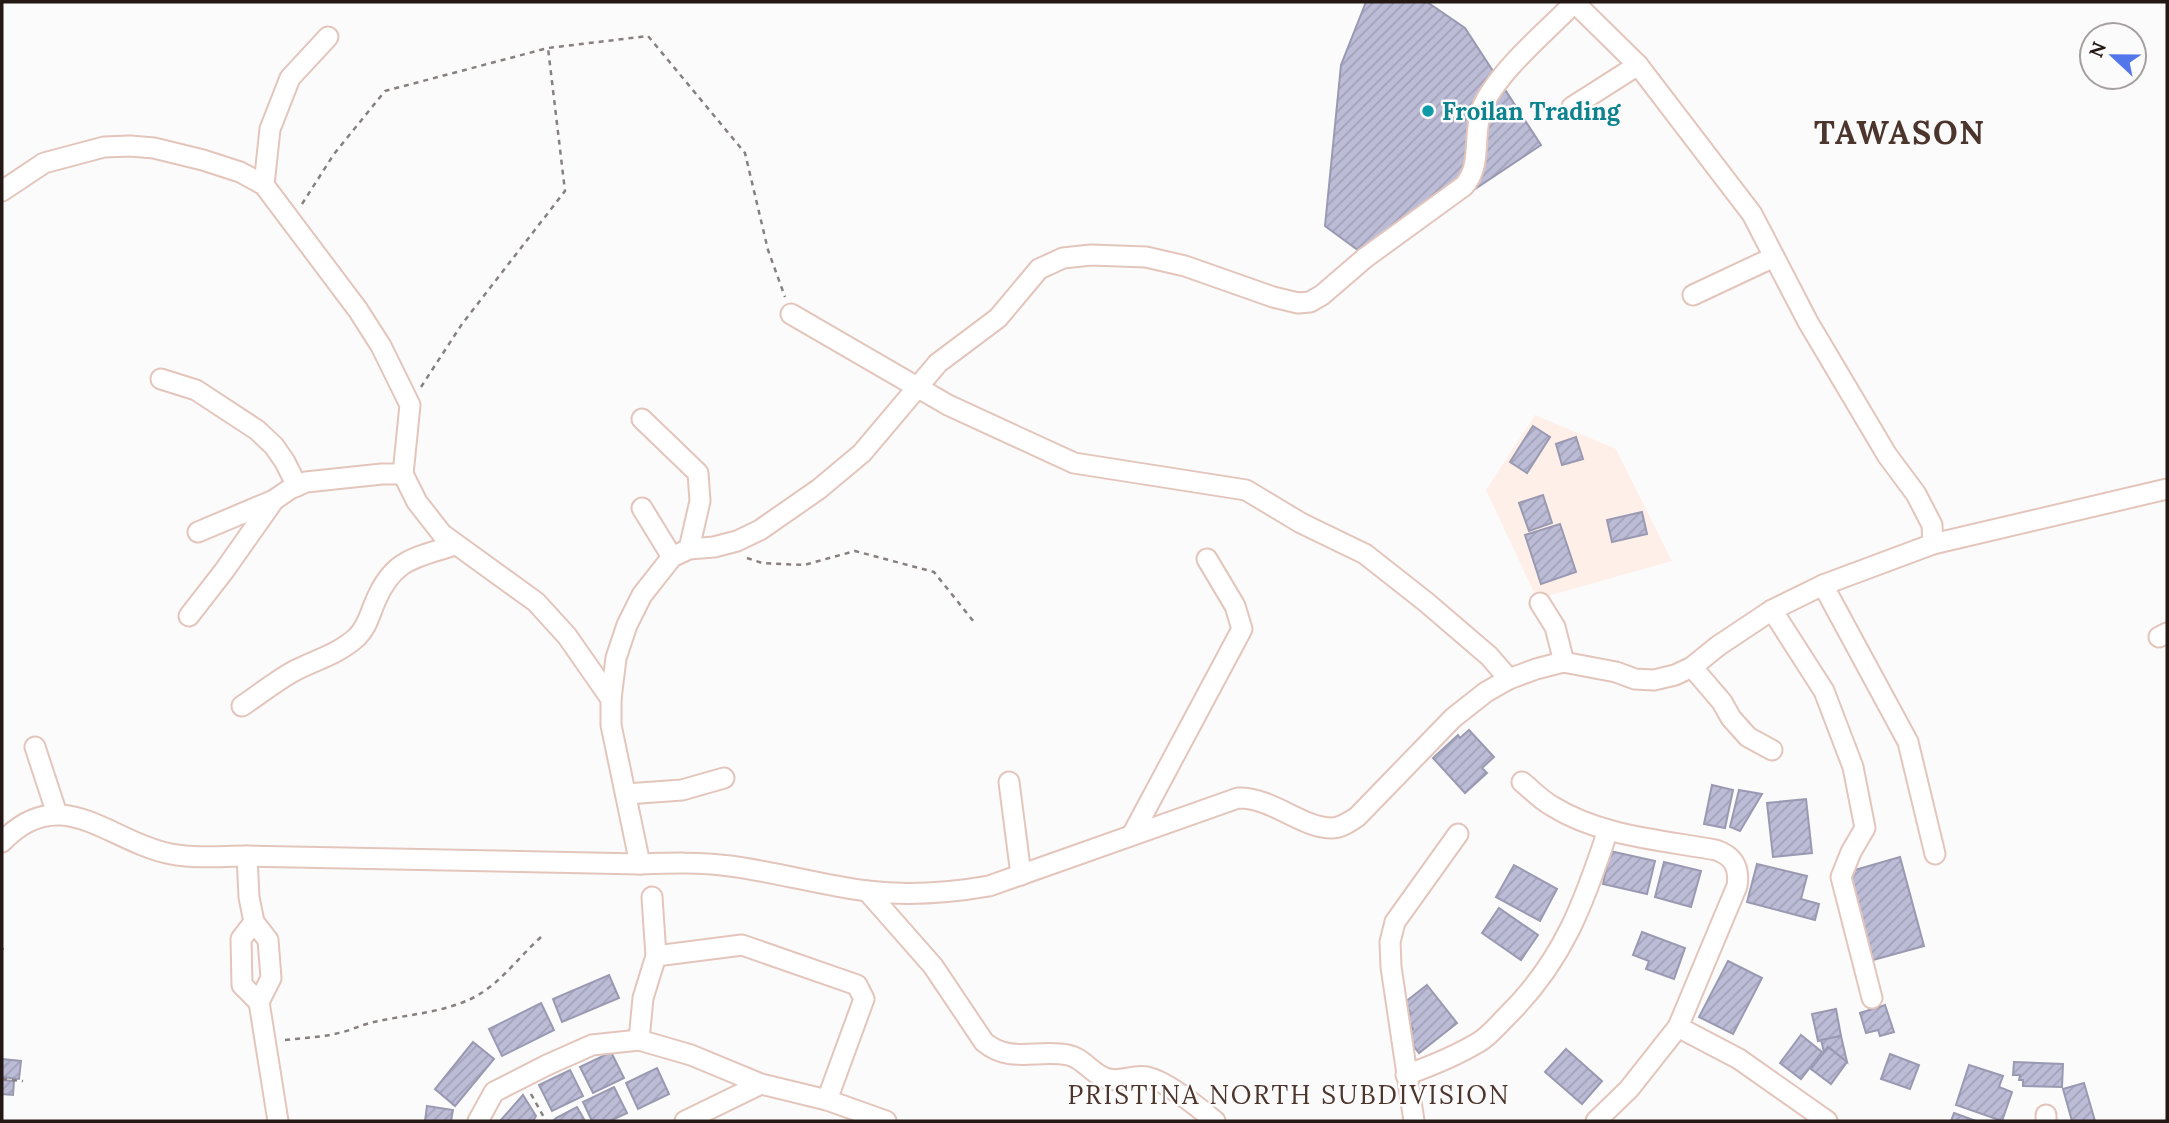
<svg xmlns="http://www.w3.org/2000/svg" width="2169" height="1123" viewBox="0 0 2169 1123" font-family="Lora,serif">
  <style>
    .built { fill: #ffefe9 }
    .building { fill: url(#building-hatch); stroke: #9999b2; stroke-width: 2 }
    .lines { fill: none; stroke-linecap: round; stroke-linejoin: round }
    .minor-casing { stroke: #e3c5bb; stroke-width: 23 }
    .path { stroke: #86807e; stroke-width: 2.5; stroke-dasharray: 5 5; stroke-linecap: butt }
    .minor { stroke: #fff; stroke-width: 19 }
    .culture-dot { fill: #0f9aa8; stroke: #fbfbfb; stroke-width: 2.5 }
    .labels { text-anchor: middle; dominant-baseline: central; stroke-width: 5; stroke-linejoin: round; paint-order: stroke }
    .culture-label { font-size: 24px; font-weight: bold; fill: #0d838f; stroke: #fbfbfb; text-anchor: start }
    .neighbourhood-label { font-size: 26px; letter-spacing: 2px; fill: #4c352c; stroke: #fbfbfb }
    .district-label { font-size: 32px; font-weight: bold; letter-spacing: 2px; fill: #4c352c; stroke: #fbfbfb }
  </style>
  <defs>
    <pattern id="building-hatch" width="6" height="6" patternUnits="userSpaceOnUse" patternTransform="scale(1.75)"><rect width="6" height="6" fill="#bcbcd7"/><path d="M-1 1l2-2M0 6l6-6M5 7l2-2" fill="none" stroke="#a1a1b8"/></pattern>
  </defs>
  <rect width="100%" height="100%" fill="#fbfbfb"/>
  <polygon class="built" points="1535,415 1616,449 1672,561 1537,599 1486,490"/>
  <g class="building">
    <polygon points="1366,2 1427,2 1465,28 1541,145 1370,259 1325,226 1341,65"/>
    <polygon points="1533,426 1550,437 1527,473 1510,462"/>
    <polygon points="1576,437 1583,459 1562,465 1556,444"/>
    <polygon points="1543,495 1552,523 1529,531 1519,503"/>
    <polygon points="1642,512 1647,534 1612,542 1607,520"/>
    <polygon points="1560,524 1576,572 1541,584 1525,535"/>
    <polygon points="1469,730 1494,757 1482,768 1487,773 1465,793 1433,758 1458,735 1460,738"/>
    <polygon points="1712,785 1733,790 1725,828 1704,824"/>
    <polygon points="1739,790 1762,794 1740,831 1730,827"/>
    <polygon points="1806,799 1812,853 1773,857 1767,803"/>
    <polygon points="1610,851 1655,861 1647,894 1603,884"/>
    <polygon points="1900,857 1924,946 1873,960 1848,872"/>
    <polygon points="1664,862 1701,871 1691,907 1655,897"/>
    <polygon points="1757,864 1807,876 1801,899 1819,904 1815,920 1747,902"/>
    <polygon points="1514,865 1557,889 1540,921 1496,897"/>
    <polygon points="1499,908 1538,935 1521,960 1482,933"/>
    <polygon points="1642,932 1685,948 1674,979 1646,969 1649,961 1633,955"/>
    <polygon points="1728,961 1762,978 1733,1034 1699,1017"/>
    <polygon points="609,975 619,998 562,1022 553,999"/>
    <polygon points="1427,985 1457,1023 1419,1053 1405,1035 1413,1029 1405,1018 1411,1013 1404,1003"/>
    <polygon points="541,1003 554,1030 502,1056 489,1029"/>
    <polygon points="1885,1005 1894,1032 1880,1036 1878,1030 1866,1033 1860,1013"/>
    <polygon points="1836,1009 1841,1036 1818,1041 1812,1014"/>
    <polygon points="1801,1035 1822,1052 1801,1079 1780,1063"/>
    <polygon points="1841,1036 1847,1062 1828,1047 1824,1052 1821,1040"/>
    <polygon points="473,1042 494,1059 455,1106 435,1089"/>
    <polygon points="1828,1047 1847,1062 1831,1084 1811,1069"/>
    <polygon points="1566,1049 1602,1081 1582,1104 1545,1072"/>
    <polygon points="611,1052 624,1078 593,1093 580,1067"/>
    <polygon points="1890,1054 1919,1065 1910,1089 1881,1079"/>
    <polygon points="2,1059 21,1061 19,1079 2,1077"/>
    <polygon points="2014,1062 2063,1064 2062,1087 2023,1086 2023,1080 2019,1080 2020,1075 2013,1075"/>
    <polygon points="1969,1065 2003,1076 1999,1087 2012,1092 2002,1121 1956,1105"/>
    <polygon points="657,1068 669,1094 638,1109 626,1083"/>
    <polygon points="570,1070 583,1096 552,1111 539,1085"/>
    <polygon points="2,1080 14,1081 13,1095 2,1094"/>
    <polygon points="2084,1083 2095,1121 2072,1121 2063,1089"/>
    <polygon points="614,1087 627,1113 610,1121 592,1121 583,1102"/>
    <polygon points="523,1095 536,1116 533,1121 500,1121"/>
    <polygon points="427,1106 453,1110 451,1121 425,1121"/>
    <polygon points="577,1107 585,1121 553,1121 556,1118"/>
    <polygon points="1954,1113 1976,1121 1951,1121"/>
  </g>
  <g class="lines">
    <defs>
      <g id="minor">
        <polyline points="1574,2 1638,65 1752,214 1808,322 1887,455 1916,494 1932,525 1933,544"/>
        <polyline points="1572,107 1638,65"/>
        <polyline points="264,185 270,129 290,78 328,37"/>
        <polyline points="2,191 44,163 104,147 130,146 154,148 203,160 240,172 264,185 358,310 381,346 410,405 403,474"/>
        <polyline points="1693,295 1774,257"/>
        <polyline points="791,314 948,405 1074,463 1246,490 1301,523 1365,554 1426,602 1489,656 1509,679"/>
        <polyline points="161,379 196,390 257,430 274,446 285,462 297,486"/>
        <polyline points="642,419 698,473 700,501 689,549"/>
        <polyline points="642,508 672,557"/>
        <polyline points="198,532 274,500 290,489 306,482 382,474 403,474 417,502 442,534 536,602 567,636 611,699"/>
        <polyline points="1823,585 1908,742 1935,854"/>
        <polyline points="1540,603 1555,627 1564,662"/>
        <polyline points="1772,610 1824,691 1853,767 1865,828 1851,852 1841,877 1872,998"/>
        <polyline points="189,616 224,571 274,500"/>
        <polyline points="2159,637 2167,633"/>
        <polyline points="1692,667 1722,702 1731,718 1748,737 1772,750"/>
        <path d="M242 706C260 694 277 680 296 670 316 660 340 653 357 637 368 626 370 613 376 600 394 558 416 558 455 545"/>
        <polyline points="35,747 57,814"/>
        <polyline points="1009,782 1021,875"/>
        <path d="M1522 782C1532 790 1541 800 1552 806 1600 836 1661 840 1716 850 1733 856 1740 867 1737 886L1678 1027 1629 1089 1596 1121"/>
        <polyline points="626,794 682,790 724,778"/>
        <polyline points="1132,835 1242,629 1235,606 1207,559"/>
        <path d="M2 842C61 780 109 842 171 854 196 859 222 856 247 856L640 864C670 863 700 862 730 866 776 872 821 885 867 891 908 896 949 893 989 886L1238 798C1272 797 1301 828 1332 828 1341 828 1349 822 1357 817L1453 718 1486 692 1509 679 1536 669 1563 662 1616 672 1635 679 1654 680 1675 675 1692 667 1718 646 1772 610 1823 585 1933 544 2167 489"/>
        <polyline points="247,856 249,897 254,922 268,940 271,978 259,1002 278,1121"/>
        <path d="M640 864 611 725V699L616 658 627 625 642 595 672 557 689 549 714 547 737 541 760 530 819 489 862 453 938 363 998 318 1039 269 1063 258 1091 255 1146 257 1185 266 1273 297 1298 303 1310 302 1322 295 1365 258 1464 186C1483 165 1472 133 1482 108 1497 72 1547 31 1575 2"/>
        <path d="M867 891 933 966 984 1042C1010 1064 1038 1049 1068 1055 1084 1058 1093 1076 1109 1079 1121 1082 1135 1074 1147 1077 1167 1081 1199 1108 1215 1121"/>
        <polyline points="254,922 241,939 242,985 259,1002"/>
        <polyline points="656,956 742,945 857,985 864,999 827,1100"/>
        <polyline points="1678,1027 1739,1059 1827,1121"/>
        <polyline points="639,1040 643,998 656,956 652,897"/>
        <path d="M1406 1075C1431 1066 1456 1056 1479 1042 1489 1036 1498 1025 1507 1016 1563 961 1584 903 1608 830"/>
        <polyline points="2046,1115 2046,1121"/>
        <polyline points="478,1121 494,1092 547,1065 592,1045 639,1040 691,1055 761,1084 827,1100 886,1121"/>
        <polyline points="685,1121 761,1084"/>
        <polyline points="1414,1121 1391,967 1390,942 1395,922 1458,834"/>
      </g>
    </defs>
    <use href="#minor" class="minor-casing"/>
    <g class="path">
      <polyline points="302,204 334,154 385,91 548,48 648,36 745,153 768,250 785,297"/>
      <polyline points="421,387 462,324 565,191 548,48"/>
      <polyline points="747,558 762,563 804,565 855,551 934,572 974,622"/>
      <polyline points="2,950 3,948"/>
      <path d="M285 1040C305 1038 324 1037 343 1032 354 1029 364 1024 374 1022 409 1014 453 1012 483 992 505 977 521 955 541 937"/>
      <polyline points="2,1079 23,1081"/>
      <polyline points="531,1094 546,1121"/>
    </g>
    <use href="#minor" class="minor"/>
  </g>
  <circle class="culture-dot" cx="1428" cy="111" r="7"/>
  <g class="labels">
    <g class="culture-label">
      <text x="1442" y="111">Froilan Trading</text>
    </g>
    <g class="neighbourhood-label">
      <text x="1289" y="1094">PRISTINA NORTH SUBDIVISION</text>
    </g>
    <g class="district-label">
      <text x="1900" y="132">TAWASON</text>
    </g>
  </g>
  <rect width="2169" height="1123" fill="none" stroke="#231814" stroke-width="7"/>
  <g transform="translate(2113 56) rotate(292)"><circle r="33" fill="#fbfbfb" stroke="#a5a09f" stroke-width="2"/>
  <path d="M0-5L12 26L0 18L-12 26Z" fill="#5376ea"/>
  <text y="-10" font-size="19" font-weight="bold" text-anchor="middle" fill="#231814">N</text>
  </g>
</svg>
